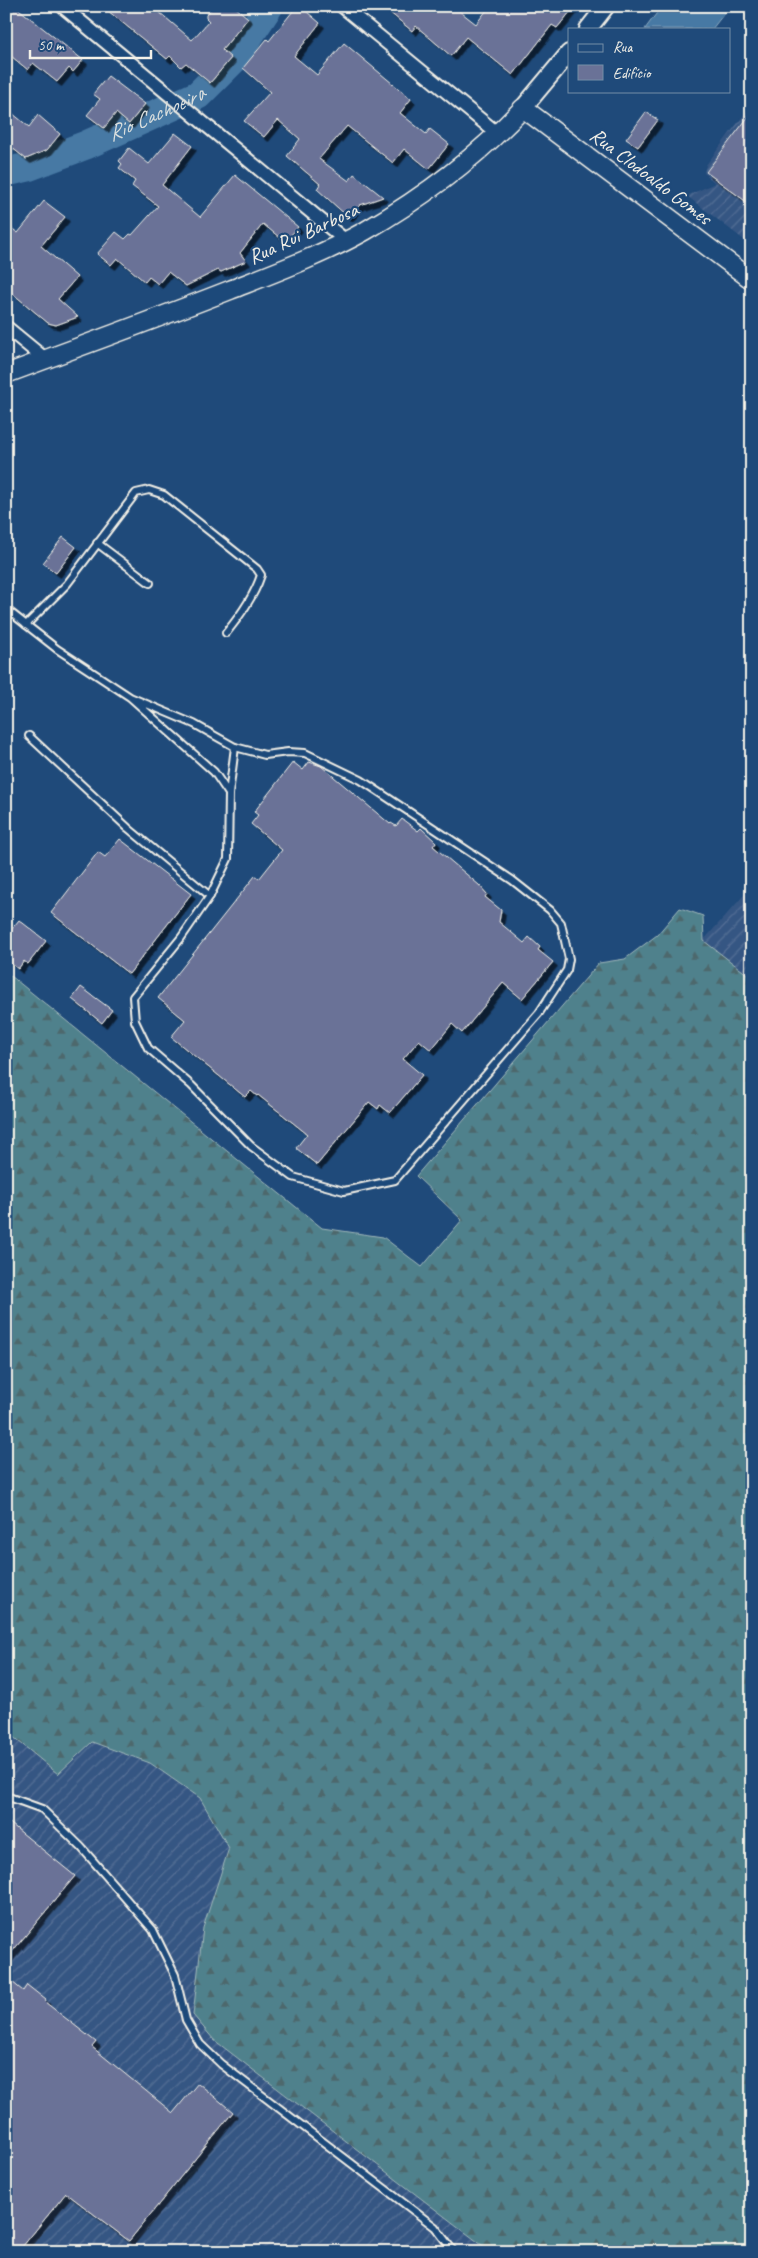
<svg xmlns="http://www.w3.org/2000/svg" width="758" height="2258" viewBox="0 0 758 2258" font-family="Caveat,sans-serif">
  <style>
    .industrial { fill: url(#industrial-furrows) }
    .forest { fill: url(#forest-firs); stroke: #a2b9ba }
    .water { fill: #4779a4; stroke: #8ca9bf }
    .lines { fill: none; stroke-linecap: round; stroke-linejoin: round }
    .river { stroke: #4779a4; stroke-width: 29 }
    .building { fill: #6a7297; stroke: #f4f1e8; filter: url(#shadow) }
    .service-casing { stroke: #f4f1e8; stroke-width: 10 }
    .minor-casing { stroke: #f4f1e8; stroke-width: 16 }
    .tertiary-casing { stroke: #f4f1e8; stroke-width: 20 }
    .secondary-casing { stroke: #f4f1e8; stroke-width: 21 }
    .service { stroke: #1f4a7a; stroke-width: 6 }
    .minor { stroke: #1f4a7a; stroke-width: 12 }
    .tertiary { stroke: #1f4a7a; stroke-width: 16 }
    .secondary { stroke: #1f4a7a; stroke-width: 18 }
    .labels { text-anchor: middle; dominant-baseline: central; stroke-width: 4.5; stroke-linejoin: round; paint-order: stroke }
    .street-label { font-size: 21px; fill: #f4f1e8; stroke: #1f4a7a }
    .water-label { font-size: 22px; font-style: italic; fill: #dadfde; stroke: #1f4a7a }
  </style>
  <defs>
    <pattern id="industrial-furrows" width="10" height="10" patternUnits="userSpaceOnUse" patternTransform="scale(1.25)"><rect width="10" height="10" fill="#365683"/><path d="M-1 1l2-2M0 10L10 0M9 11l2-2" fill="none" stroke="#546f95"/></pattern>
    <pattern id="forest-firs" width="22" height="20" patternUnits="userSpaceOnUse" patternTransform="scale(1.25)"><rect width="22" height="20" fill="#50818c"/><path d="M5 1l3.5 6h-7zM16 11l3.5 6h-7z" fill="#4d676c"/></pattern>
    <filter id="shadow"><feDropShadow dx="4.5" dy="4.5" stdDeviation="0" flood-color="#0009"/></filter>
  </defs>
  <rect width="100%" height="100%" fill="#1f4a7a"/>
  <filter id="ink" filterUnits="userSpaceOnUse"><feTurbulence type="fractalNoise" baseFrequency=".02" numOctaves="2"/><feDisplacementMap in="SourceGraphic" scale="10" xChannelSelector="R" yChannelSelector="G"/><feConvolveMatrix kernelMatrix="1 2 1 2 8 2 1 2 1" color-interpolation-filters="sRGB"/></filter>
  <g filter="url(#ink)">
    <g class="industrial">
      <polygon points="752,104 752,246 687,196 715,183 704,173 706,165"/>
      <polygon points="752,886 752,978 703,941"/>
      <polygon points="6,1731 92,1742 150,1763 200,1798 229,1848 203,1928 214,2040 491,2252 6,2252"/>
    </g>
    <polygon class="forest" points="680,908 703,916 704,941 752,978 752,2252 491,2252 214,2040 193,2015 203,1928 229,1848 200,1798 150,1763 92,1742 58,1774 6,1731 6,972 322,1228 383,1237 422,1267 462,1220 416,1176 599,963 625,959 657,935"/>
    <polygon class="water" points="662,6 730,6 712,29 645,29"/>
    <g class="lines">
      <path class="river" id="s1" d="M6 172 28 167 86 145 198 95 234 59 269 6"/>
    </g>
    <g class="building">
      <polygon points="6,6 15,6 83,60 73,72 69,68 57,82 33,63 28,70 6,52"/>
      <polygon points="102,6 152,6 192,40 209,21 206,18 206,15 214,6 234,6 248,18 222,50 231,58 210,83 186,63 181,67 170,56 167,59"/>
      <polygon points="297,6 300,6 320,23 294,56 317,75 344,43 411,99 400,113 426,134 430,129 449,144 429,169 404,149 393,163 347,126 319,159 349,181 354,174 383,197 360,205 348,217 317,189 320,184 287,156 300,139 278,120 264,137 244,121 270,92 243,68 267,39 269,41"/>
      <polygon points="382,6 453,6 476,24 490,6 575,6 557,28 552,25 513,75 466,37 451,56 416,26 412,31"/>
      <polygon points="108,76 145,104 129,124 116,113 104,128 87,115 100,99 93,94"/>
      <polygon points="6,108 29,127 38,115 60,134 47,150 26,159 6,143"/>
      <polygon points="646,112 658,120 638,147 626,139"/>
      <polygon points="752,112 752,206 706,172"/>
      <polygon points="175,133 192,146 162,185 200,217 235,175 298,227 285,242 263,224 240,253 246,261 221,272 218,270 186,286 168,272 158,284 149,277 145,282 117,258 111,265 97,254 116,232 125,239 130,234 132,235 158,206 132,186 135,181 119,168 122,164 119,161 129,148 149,164"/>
      <polygon points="44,201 65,217 41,246 77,277 58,299 78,317 56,325 48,323 6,288 6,224 18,233"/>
      <polygon points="63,537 76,547 56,573 43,563"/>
      <polygon points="293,762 303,770 309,762 321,766 390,824 391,823 396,826 402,819 418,831 421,828 436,842 433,846 479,885 487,894 485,897 501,910 499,922 524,943 529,937 540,947 538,950 553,962 522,999 503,983 462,1033 452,1024 431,1050 419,1040 403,1059 422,1075 390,1113 380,1105 378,1109 369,1102 317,1165 296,1148 307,1134 258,1095 257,1096 251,1091 245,1097 171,1037 185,1020 158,998 255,876 259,879 282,850 251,824 258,815 254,812"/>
      <polygon points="120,839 191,894 129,974 51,913 98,852 105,857"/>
      <polygon points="19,920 46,941 28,964 24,961 18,969 6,959 6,936"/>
      <polygon points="81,987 112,1010 102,1023 72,999"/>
      <polygon points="6,1820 75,1876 6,1959"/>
      <polygon points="6,1977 23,1991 27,1985 46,2000 45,2002 96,2042 92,2047 173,2113 198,2083 233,2112 129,2241 66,2193 18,2252 6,2252"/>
    </g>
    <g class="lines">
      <defs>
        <g id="service">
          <polyline points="97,543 150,583"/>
          <polyline points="6,609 57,649 130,697 214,772 229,794 228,859 210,896 181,938 133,997 135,1021 148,1048 191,1085 251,1146 293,1177 344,1191 395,1180 539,1013 567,970 569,959 561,923 550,910 512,880 361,780 305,753 288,752 265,755 235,747 194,724 130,697"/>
          <path d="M26 625 67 584 136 493 149 490 164 495 257 569 261 575C254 597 240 616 226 633"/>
          <polyline points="29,736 128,828 210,896"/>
          <polyline points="229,794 235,747"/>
          <polyline points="6,1796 42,1809 81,1847 153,1930 175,1975 186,2020 200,2044 221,2064 435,2227 454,2252"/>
        </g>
        <g id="minor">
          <polyline points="62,6 346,241"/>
          <polyline points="342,6 498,134"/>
          <polyline points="6,327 45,359"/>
        </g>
        <g id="tertiary">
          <polyline points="588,29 606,6"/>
          <polyline points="523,108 569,53"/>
        </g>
        <path id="secondary" d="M6 374C81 346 156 319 230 290 276 272 322 255 365 231 424 197 477 157 523 108L752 280"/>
      </defs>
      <use href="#service" class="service-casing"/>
      <use href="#minor" class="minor-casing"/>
      <use href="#tertiary" class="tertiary-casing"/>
      <use href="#secondary" class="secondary-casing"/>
      <use href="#service" class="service"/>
      <use href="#minor" class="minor"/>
      <use href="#tertiary" class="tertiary"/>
      <use href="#secondary" class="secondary"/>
    </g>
  </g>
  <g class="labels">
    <g class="street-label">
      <text transform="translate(651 176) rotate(37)">Rua Clodoaldo Gomes</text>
      <text transform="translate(303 233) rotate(-25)">Rua Rui Barbosa</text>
    </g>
    <g class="water-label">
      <text stroke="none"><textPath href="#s1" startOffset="161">Rio Cachoeira</textPath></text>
    </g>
  </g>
  <rect width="758" height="2258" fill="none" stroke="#1f4a7a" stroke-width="25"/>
  <rect x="12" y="12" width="733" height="2233" fill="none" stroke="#f4f1e8" stroke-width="2" filter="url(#ink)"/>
  <rect x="568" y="28" width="162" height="65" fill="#1f4a7a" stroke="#748da6"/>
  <rect x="578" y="44" width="25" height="8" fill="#1f4a7a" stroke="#748da6"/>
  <text x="613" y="52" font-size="15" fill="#f4f1e8">Rua</text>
  <rect x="578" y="65" width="25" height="15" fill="#6a7297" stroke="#748da6"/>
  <text x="613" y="78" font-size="15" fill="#f4f1e8">Edifício</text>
  <path d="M30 50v8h121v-8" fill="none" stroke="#f4f1e8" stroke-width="2.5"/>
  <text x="38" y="50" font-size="15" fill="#f4f1e8" stroke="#1f4a7a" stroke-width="4" paint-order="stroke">50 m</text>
</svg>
